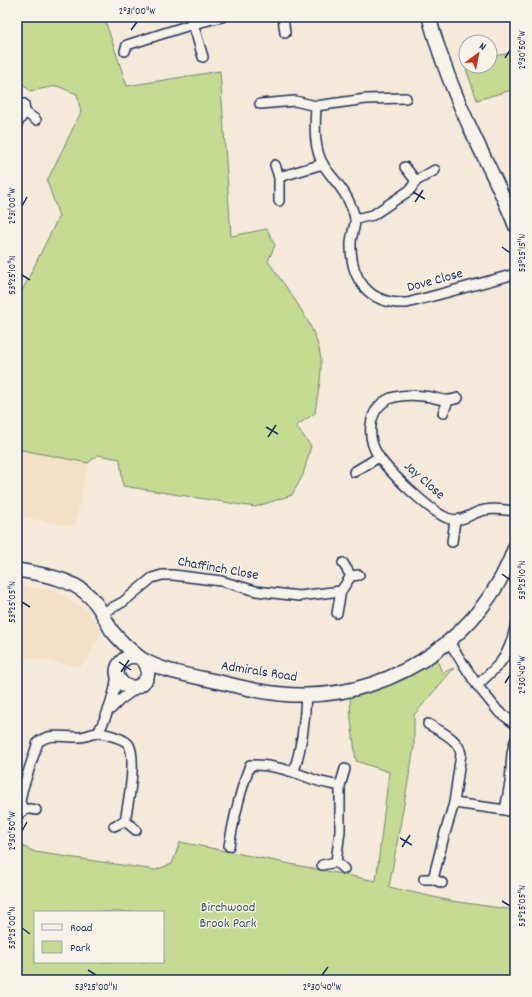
<svg xmlns="http://www.w3.org/2000/svg" width="532" height="997" viewBox="0 0 532 997" font-family="Dekko,sans-serif">
  <style>
    .built { fill: #f3e0c7 }
    .green { fill: #c4db91; stroke: #708578; fill-rule: evenodd }
    .lines { fill: none; stroke-linecap: round; stroke-linejoin: round }
    .street-casing { stroke: #1b2f5e; stroke-width: 12 }
    .secondary-casing { stroke: #1b2f5e; stroke-width: 16 }
    .street { stroke: #f7f3e8; stroke-width: 9 }
    .secondary { stroke: #f7f3e8; stroke-width: 13 }
    .ticks { fill: none; stroke: #1b2f5e; stroke-width: 1.5 }
    .labels { text-anchor: middle; dominant-baseline: central; stroke-width: 3; stroke-linejoin: round; paint-order: stroke }
    .street-label { font-size: 14px; fill: #1b2f5e; stroke: #f7f3e8 }
    .park-label { font-size: 14px; fill: #3d5168; stroke: #f7f3e8 }
    .neatline { fill: none; stroke: #1b2f5e; stroke-width: 1.5 }
    .ticks-label { font-size: 10px; text-anchor: middle; fill: #1b2f5e }
  </style>
  <rect width="100%" height="100%" fill="#f5ead9"/>
  <filter id="ink" filterUnits="userSpaceOnUse"><feTurbulence type="fractalNoise" baseFrequency=".025" numOctaves="2"/><feDisplacementMap in="SourceGraphic" scale="8" xChannelSelector="R" yChannelSelector="G"/><feConvolveMatrix kernelMatrix="1 2 1 2 8 2 1 2 1" color-interpolation-filters="sRGB"/></filter>
  <g filter="url(#ink)">
    <g class="built">
      <polygon points="17,449 88,463 75,527 17,516"/>
      <polygon points="17,585 56,591 86,610 101,631 88,659 80,667 17,655"/>
    </g>
    <g class="green">
      <path d="M17 17H104L127 86 220 71 231 236 267 229 275 245 268 261C286 288 319 328 321 361 322 378 317 396 315 413L296 426 311 446 303 475 292 495 255 507 123 486 120 459 98 455 88 463 17 449 22 422 17 421V295H20L59 216 47 181 81 112 77 94 57 86 30 91 17 78Z"/>
      <polygon points="515,52 515,89 477,100 464,63 466,62 466,66 490,66 490,57"/>
      <path d="M436 657 442 673 454 668 414 715V747L411 765 389 887 451 901 515 910V980H17V844L35 852 155 870 172 864 180 842 376 881 389 772 356 761 351 720 350 694ZM35 912H163V962H35Z"/>
    </g>
    <g class="lines">
      <defs>
        <g id="street">
          <polyline points="191,17 203,57"/>
          <polyline points="283,17 285,33"/>
          <polyline points="125,51 127,45 193,24 222,17"/>
          <polyline points="24,104 25,112 36,120"/>
          <polyline points="260,104 295,101 316,106 366,99 406,98"/>
          <path d="M316 106C315 125 313 148 324 166 332 178 345 190 350 204 352 208 354 214 355 218 356 226 351 235 351 243 350 279 369 305 407 303L515 274"/>
          <polyline points="17,124 25,112"/>
          <polyline points="275,165 279,177 279,201"/>
          <polyline points="405,167 416,181"/>
          <polyline points="279,177 323,164"/>
          <polyline points="508,206 515,202"/>
          <polyline points="355,219 373,215 410,190 416,181 435,170"/>
          <path d="M458 398C455 399 452 400 449 400 443 401 436 398 431 397 419 395 403 394 391 398 367 408 366 438 379 457 390 473 430 511 447 518 463 524 471 512 485 510 494 508 505 510 515 511"/>
          <polyline points="443,413 448,401"/>
          <polyline points="354,472 379,457"/>
          <polyline points="452,542 455,520"/>
          <polyline points="343,563 351,576 359,575"/>
          <polyline points="102,613 123,602 152,578 162,575 173,575 221,581 256,591 299,596 341,591"/>
          <polyline points="337,613 341,591 351,576"/>
          <polyline points="449,642 477,685 498,711 515,724"/>
          <path d="M477 685C500 665 508 658 515 628"/>
          <polyline points="111,709 120,700 138,687"/>
          <path d="M428 724C440 731 459 739 461 754L454 803 443 840 433 879"/>
          <path d="M98 733C108 714 115 696 117 674"/>
          <polyline points="515,741 512,753 510,783 505,810 515,813"/>
          <path d="M294 771C302 746 305 722 306 695"/>
          <polyline points="340,786 345,769"/>
          <polyline points="454,803 505,810"/>
          <path d="M23 809 20 802 22 791 38 742C51 732 64 738 80 737 86 737 92 733 98 733 104 733 126 739 129 745 137 761 128 804 125 821"/>
          <path d="M18 815C24 809 28 808 36 810"/>
          <polyline points="114,826 125,821 136,830"/>
          <path d="M229 846C234 818 240 791 250 765 273 764 294 772 315 780 323 783 332 784 340 786V831L336 862"/>
          <polyline points="322,865 336,862 344,869"/>
          <polyline points="424,879 433,879 442,883"/>
        </g>
        <g id="secondary">
          <path d="M429 17C440 58 456 98 474 136 488 166 503 194 515 225"/>
          <path d="M17 570C46 575 79 579 97 605 103 613 107 623 112 631 120 641 129 649 139 657"/>
          <path d="M143 660C158 677 135 697 121 682 109 667 127 650 142 659 166 673 193 676 220 682 248 689 277 696 306 695 398 694 485 633 515 547"/>
        </g>
      </defs>
      <use href="#street" class="street-casing"/>
      <use href="#secondary" class="secondary-casing"/>
      <use href="#street" class="street"/>
      <use href="#secondary" class="secondary"/>
    </g>
  </g>
  <path class="ticks" d="M131 30 137 22M505 58 510 50M413 192 425 199M415 202 423 190M22 206 27 197M502 247 510 253M22 275 30 280M266 427 278 434M268 437 276 425M502 574 510 580M22 602 30 607M119 662 131 670M121 672 129 660M505 683 510 675M22 831 27 822M400 838 412 845M402 847 410 835M502 901 510 906M22 928 30 934M88 970 96 975M322 975 328 967"/>
  <g class="labels">
    <g class="street-label">
      <text transform="translate(435 281) rotate(-15)">Dove Close</text>
      <text transform="translate(424 481) rotate(42)">Jay Close</text>
      <text transform="translate(218 569) rotate(10)">Chaffinch Close</text>
      <text transform="translate(259 672) rotate(9)">Admirals Road</text>
    </g>
    <g class="park-label">
      <text x="228" y="908">Birchwood<tspan x="228" dy="16">Brook Park</tspan></text>
    </g>
  </g>
  <rect width="532" height="997" fill="none" stroke="#f7f3e8" stroke-width="44"/>
  <rect x="34" y="911" width="130" height="52" fill="#f7f3e8" stroke="#9fa5b1"/>
  <rect x="42" y="924" width="20" height="6" fill="#f7f3e8" stroke="#9fa5b1"/>
  <text x="70" y="931" font-size="12" fill="#1b2f5e">Road</text>
  <rect x="42" y="941" width="20" height="12" fill="#c4db91" stroke="#9fa5b1"/>
  <text x="70" y="951" font-size="12" fill="#1b2f5e">Park</text>
  <g transform="translate(478 54) rotate(32)"><circle r="19" fill="#f7f3e8" stroke="#9fa5b1"/>
  <path d="M0-3L7 15L0 10L-7 15Z" fill="#c8321e"/>
  <text y="-6" font-size="11" font-weight="bold" text-anchor="middle" fill="#1b2f5e">N</text>
  </g>
  <rect x="22" y="22" width="488" height="953" class="neatline"/>
  <g class="ticks-label">
    <text x="137" y="14">2°31'00"W</text>
    <text transform="translate(521 50) rotate(-90)" y="4">2°30'50"W</text>
    <text transform="translate(11 206) rotate(-90)" y="4">2°31'00"W</text>
    <text transform="translate(521 253) rotate(-90)" y="4">53°25'15"N</text>
    <text transform="translate(11 275) rotate(-90)" y="4">53°25'10"N</text>
    <text transform="translate(521 580) rotate(-90)" y="4">53°25'10"N</text>
    <text transform="translate(11 602) rotate(-90)" y="4">53°25'05"N</text>
    <text transform="translate(521 675) rotate(-90)" y="4">2°30'40"W</text>
    <text transform="translate(11 831) rotate(-90)" y="4">2°30'50"W</text>
    <text transform="translate(521 906) rotate(-90)" y="4">53°25'05"N</text>
    <text transform="translate(11 928) rotate(-90)" y="4">53°25'00"N</text>
    <text x="96" y="990">53°25'00"N</text>
    <text x="322" y="990">2°30'40"W</text>
  </g>
</svg>
